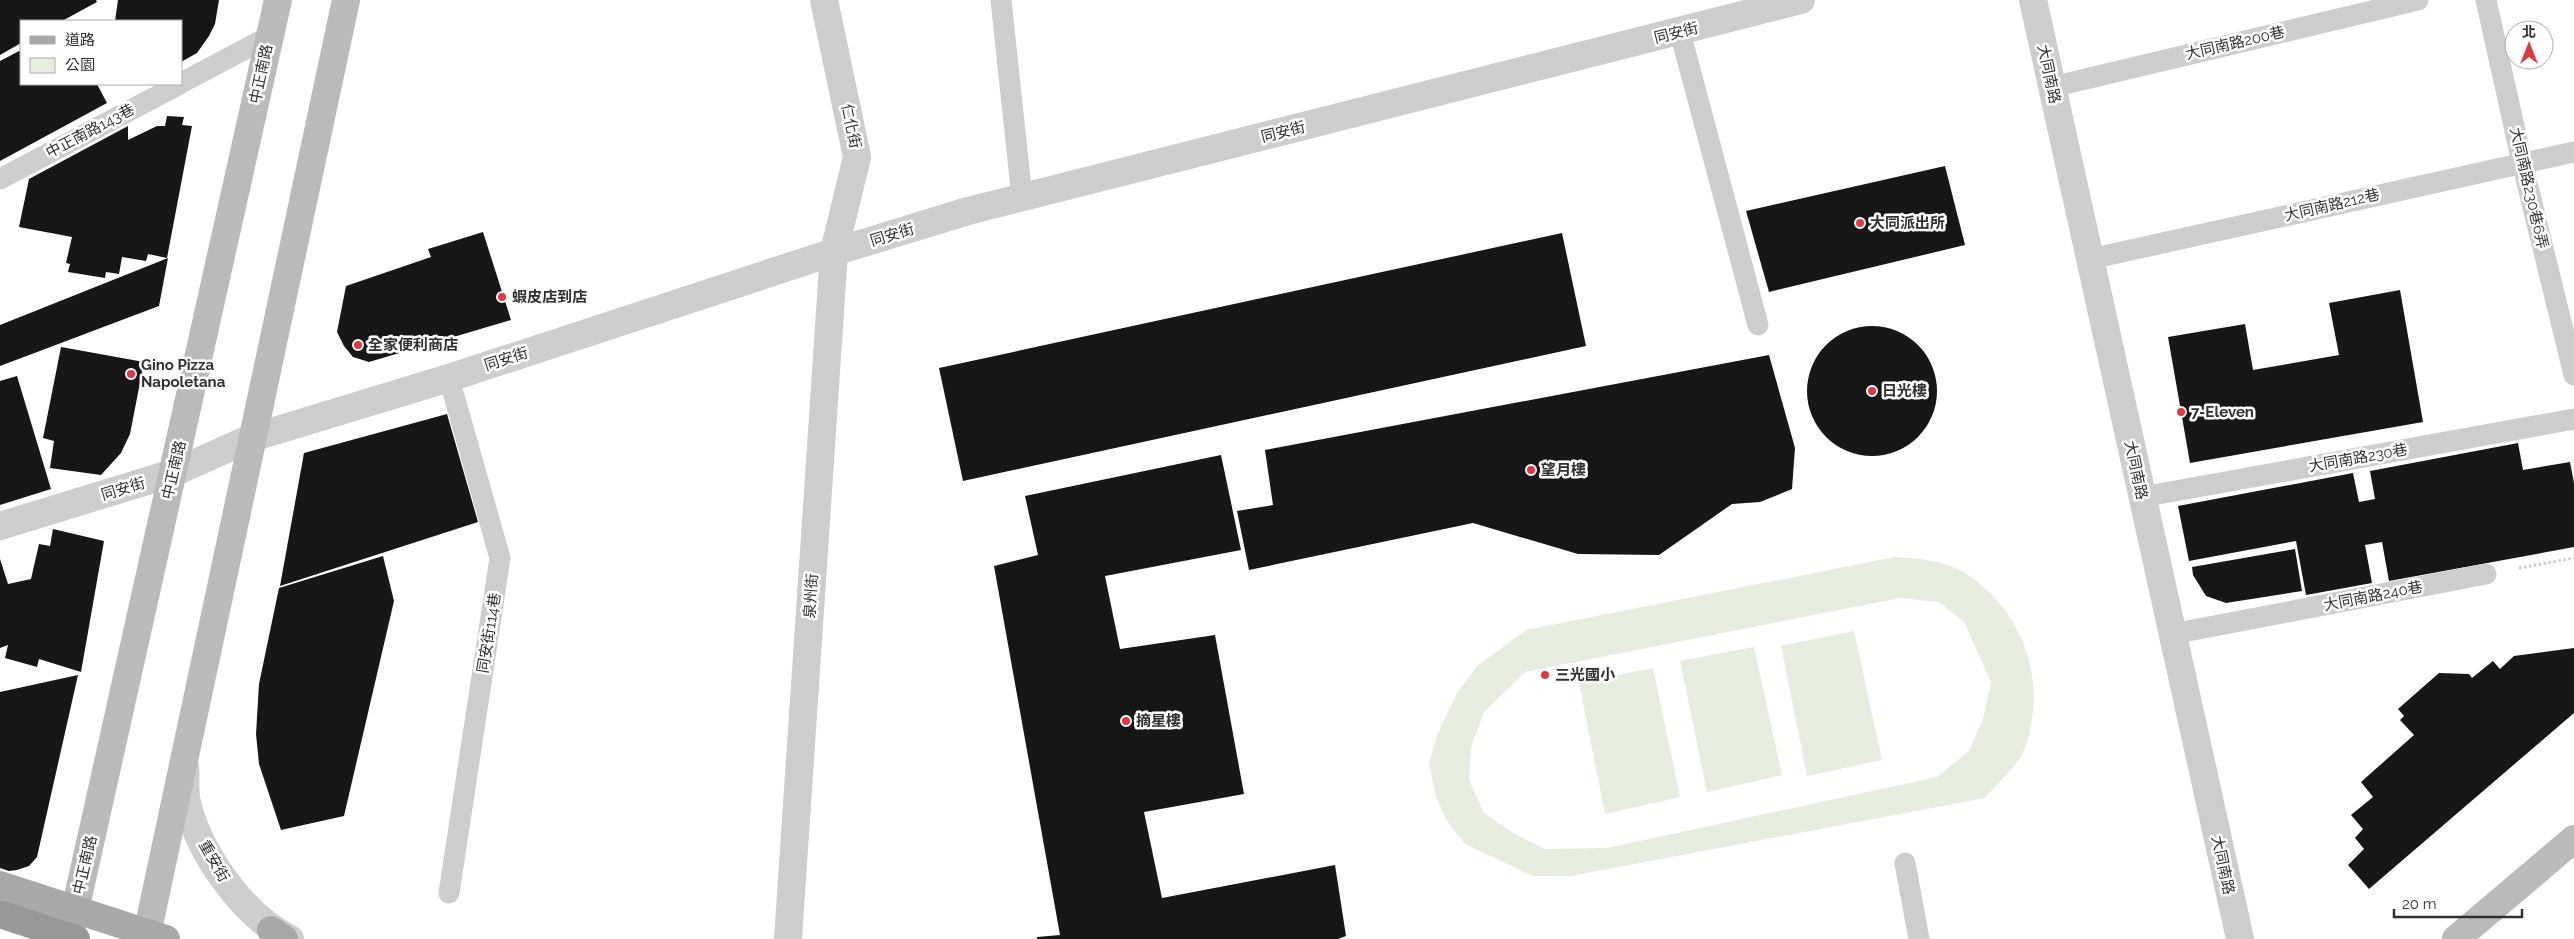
<svg xmlns="http://www.w3.org/2000/svg" width="2574" height="939" viewBox="0 0 2574 939" font-family="Raleway,'Noto Sans TC',sans-serif">
  <style>
    .green { fill: #e6ecde; fill-rule: evenodd }
    .building { fill: #171717 }
    .lines { fill: none; stroke-linecap: round; stroke-linejoin: round }
    .path { stroke: #cdcdcd; stroke-width: 3; stroke-dasharray: 2.5 2.5; stroke-linecap: butt }
    .lane { stroke: #cdcdcd; stroke-width: 21 }
    .street { stroke: #cdcdcd; stroke-width: 28 }
    .secondary { stroke: #bababa; stroke-width: 28 }
    .primary { stroke: #a8a8a8; stroke-width: 28 }
    .highway { stroke: #979797; stroke-width: 28 }
    .poi-dot { fill: #e23643; stroke: #fff; stroke-width: 2 }
    .labels { text-anchor: middle; dominant-baseline: central; stroke-width: 5; stroke-linejoin: round; paint-order: stroke }
    .street-label { font-size: 15px; fill: #303030; stroke: #fff }
    .poi-label { font-size: 15px; font-weight: bold; fill: #303030; stroke: #fff; text-anchor: start }
  </style>
  <rect width="100%" height="100%" fill="#fff"/>
  <g class="green">
    <path d="M1895 557C1920 559 1946 560 1968 575 2015 607 2041 662 2032 719 2030 731 2027 747 2020 758 2011 772 1996 785 1985 798L1571 876H1533L1465 844 1447 821 1436 797 1429 763 1438 733 1457 693 1477 666 1526 630ZM1900 598 1939 602 1964 622 1991 682 1983 719 1969 751 1937 777 1607 848 1545 849 1513 833 1484 813 1469 780 1471 748 1484 712 1525 672Z"/>
    <polygon points="1854,631 1882,760 1807,776 1781,646"/>
    <polygon points="1754,647 1782,775 1707,792 1680,661"/>
    <polygon points="1653,668 1680,797 1605,814 1579,683"/>
  </g>
  <g class="building">
    <polygon points="0,0 96,0 97,2 62,21 21,21 21,43 0,55"/>
    <polygon points="118,0 219,0 215,24 209,36 197,53 181,62 181,21 115,21"/>
    <polygon points="21,50 21,84 97,84 107,103 0,161 0,61"/>
    <polygon points="167,116 184,117 182,125 192,126 167,258 148,254 146,261 122,257 119,274 106,272 105,278 68,272 70,264 66,263 72,237 19,227 29,179 128,126 128,140 157,126 165,126"/>
    <polygon points="1945,166 1965,245 1769,292 1746,211"/>
    <polygon points="483,232 511,320 369,362 353,357 344,346 337,332 346,286 431,257 428,249"/>
    <polygon points="1562,233 1586,346 963,481 939,368"/>
    <polygon points="168,258 159,306 0,366 0,325"/>
    <polygon points="2400,290 2423,422 2190,463 2168,337 2245,324 2253,370 2339,355 2329,303"/>
    <circle cx="1872" cy="391" r="65"/>
    <polygon points="61,347 144,362 130,434 121,453 101,475 50,468 54,441 43,438"/>
    <polygon points="1769,355 1795,448 1792,489 1760,502 1732,504 1659,555 1578,554 1473,523 1249,570 1237,511 1273,505 1265,450"/>
    <polygon points="17,376 51,489 0,505 0,381"/>
    <polygon points="447,414 478,522 280,586 304,453"/>
    <polygon points="2518,443 2523,470 2570,462 2574,483 2574,547 2389,581 2382,542 2365,545 2372,583 2306,595 2296,541 2189,561 2178,506 2353,473 2359,502 2375,499 2370,471"/>
    <polygon points="1221,455 1241,550 1105,576 1120,649 1215,635 1244,794 1144,812 1162,898 1335,865 1346,936 1338,939 1037,939 1037,937 1060,935 994,566 1038,555 1025,496"/>
    <polygon points="53,529 104,541 81,672 39,659 37,667 5,658 8,645 0,648 0,559 8,584 31,579 39,544 50,546"/>
    <polygon points="2295,549 2302,591 2226,603 2206,596 2193,575 2192,567"/>
    <polygon points="383,556 394,601 344,816 281,830 259,764 256,734 259,684 279,588"/>
    <polygon points="2574,648 2574,713 2369,889 2348,865 2364,849 2355,838 2363,829 2351,815 2373,797 2361,782 2414,735 2400,720 2404,716 2398,709 2439,673 2469,674 2472,678 2493,661 2500,669 2514,656"/>
    <polygon points="78,675 37,857 29,866 17,870 9,871 0,868 0,692"/>
  </g>
  <g class="lines">
    <polyline class="path" points="2519,568 2574,558"/>
    <g class="lane">
      <polyline points="1001,0 1022,198"/>
      <polyline points="2486,0 2522,162 2574,375"/>
      <polyline points="1680,32 1758,325"/>
      <polyline points="181,83 270,36"/>
      <polyline points="2052,87 2418,0"/>
      <polyline points="0,179 180,84"/>
      <polyline points="2090,259 2574,152"/>
      <polyline points="2142,497 2574,419"/>
      <polyline points="2172,634 2486,574"/>
      <polyline points="1905,863 1919,939"/>
      <polyline points="449,893 500,558 449,378"/>
    </g>
    <g class="street">
      <polyline points="2033,0 2240,939"/>
      <polyline points="0,526 173,473 251,438 449,378 834,252 968,211 1801,0"/>
      <path d="M185 767C186 777 185 788 186 798 197 851 242 915 290 939"/>
      <polyline points="788,939 834,252 857,157 824,0"/>
    </g>
    <g class="secondary">
      <polyline points="70,933 278,0"/>
      <polyline points="146,939 346,0"/>
      <polyline points="2456,939 2574,839"/>
    </g>
    <g class="primary">
      <polyline points="0,885 166,939"/>
      <polyline points="271,930 284,939"/>
    </g>
    <polyline class="highway" points="0,914 76,939"/>
  </g>
  <g class="poi-dot">
    <circle cx="1860" cy="223" r="5"/>
    <circle cx="502" cy="297" r="5"/>
    <circle cx="358" cy="345" r="5"/>
    <circle cx="131" cy="374" r="5"/>
    <circle cx="1872" cy="391" r="5"/>
    <circle cx="2181" cy="412" r="5"/>
    <circle cx="1531" cy="470" r="5"/>
    <circle cx="1545" cy="675" r="5"/>
    <circle cx="1126" cy="721" r="5"/>
  </g>
  <g class="labels">
    <g class="street-label">
      <text transform="translate(1676 33) rotate(-14)">同安街</text>
      <text transform="translate(2235 43) rotate(-13)">大同南路200巷</text>
      <text transform="translate(261 74) rotate(-78)">中正南路</text>
      <text transform="translate(2049 74) rotate(78)">大同南路</text>
      <text transform="translate(851 126) rotate(78)">仁化街</text>
      <text transform="translate(90 131) rotate(-28)">中正南路143巷</text>
      <text transform="translate(1283 132) rotate(-14)">同安街</text>
      <text transform="translate(2529 188) rotate(77)">大同南路230巷6弄</text>
      <text transform="translate(2332 205) rotate(-13)">大同南路212巷</text>
      <text transform="translate(892 235) rotate(-17)">同安街</text>
      <text transform="translate(506 359) rotate(-18)">同安街</text>
      <text transform="translate(2358 458) rotate(-10)">大同南路230巷</text>
      <text transform="translate(174 470) rotate(-77)">中正南路</text>
      <text transform="translate(2136 470) rotate(78)">大同南路</text>
      <text transform="translate(123 489) rotate(-17)">同安街</text>
      <text transform="translate(811 596) rotate(-86)">泉州街</text>
      <text transform="translate(2373 596) rotate(-11)">大同南路240巷</text>
      <text transform="translate(489 633) rotate(-81)">同安街114巷</text>
      <text transform="translate(214 861) rotate(60)">重安街</text>
      <text transform="translate(85 865) rotate(-77)">中正南路</text>
      <text transform="translate(2223 865) rotate(78)">大同南路</text>
    </g>
    <g class="poi-label">
      <text x="1870" y="223">大同派出所</text>
      <text x="512" y="297">蝦皮店到店</text>
      <text x="368" y="345">全家便利商店</text>
      <text x="141" y="365">Gino Pizza<tspan x="141" dy="17">Napoletana</tspan></text>
      <text x="1882" y="391">日光樓</text>
      <text x="2191" y="412">7-Eleven</text>
      <text x="1541" y="470">望月樓</text>
      <text x="1555" y="675">三光國小</text>
      <text x="1136" y="721">摘星樓</text>
    </g>
  </g>
  <rect x="20" y="20" width="162" height="65" fill="#ffffff" stroke="#acacac"/>
  <rect x="30" y="36" width="25" height="8" fill="#a8a8a8" stroke="#acacac"/>
  <text x="65" y="45" font-size="15" fill="#303030">道路</text>
  <rect x="30" y="58" width="25" height="15" fill="#e6ecde" stroke="#acacac"/>
  <text x="65" y="70" font-size="15" fill="#303030">公園</text>
  <g transform="translate(2529 45)"><circle r="24" fill="#ffffff" stroke="#acacac"/>
  <path d="M0-4L9 19L0 12L-9 19Z" fill="#e23643"/>
  <text y="-8" font-size="14" font-weight="bold" text-anchor="middle" fill="#303030">北</text>
  </g>
  <path d="M2394 909v8h128v-8" fill="none" stroke="#303030" stroke-width="2.5"/>
  <text x="2402" y="909" font-size="15" fill="#303030" stroke="#ffffff" stroke-width="4" paint-order="stroke">20 m</text>
</svg>
